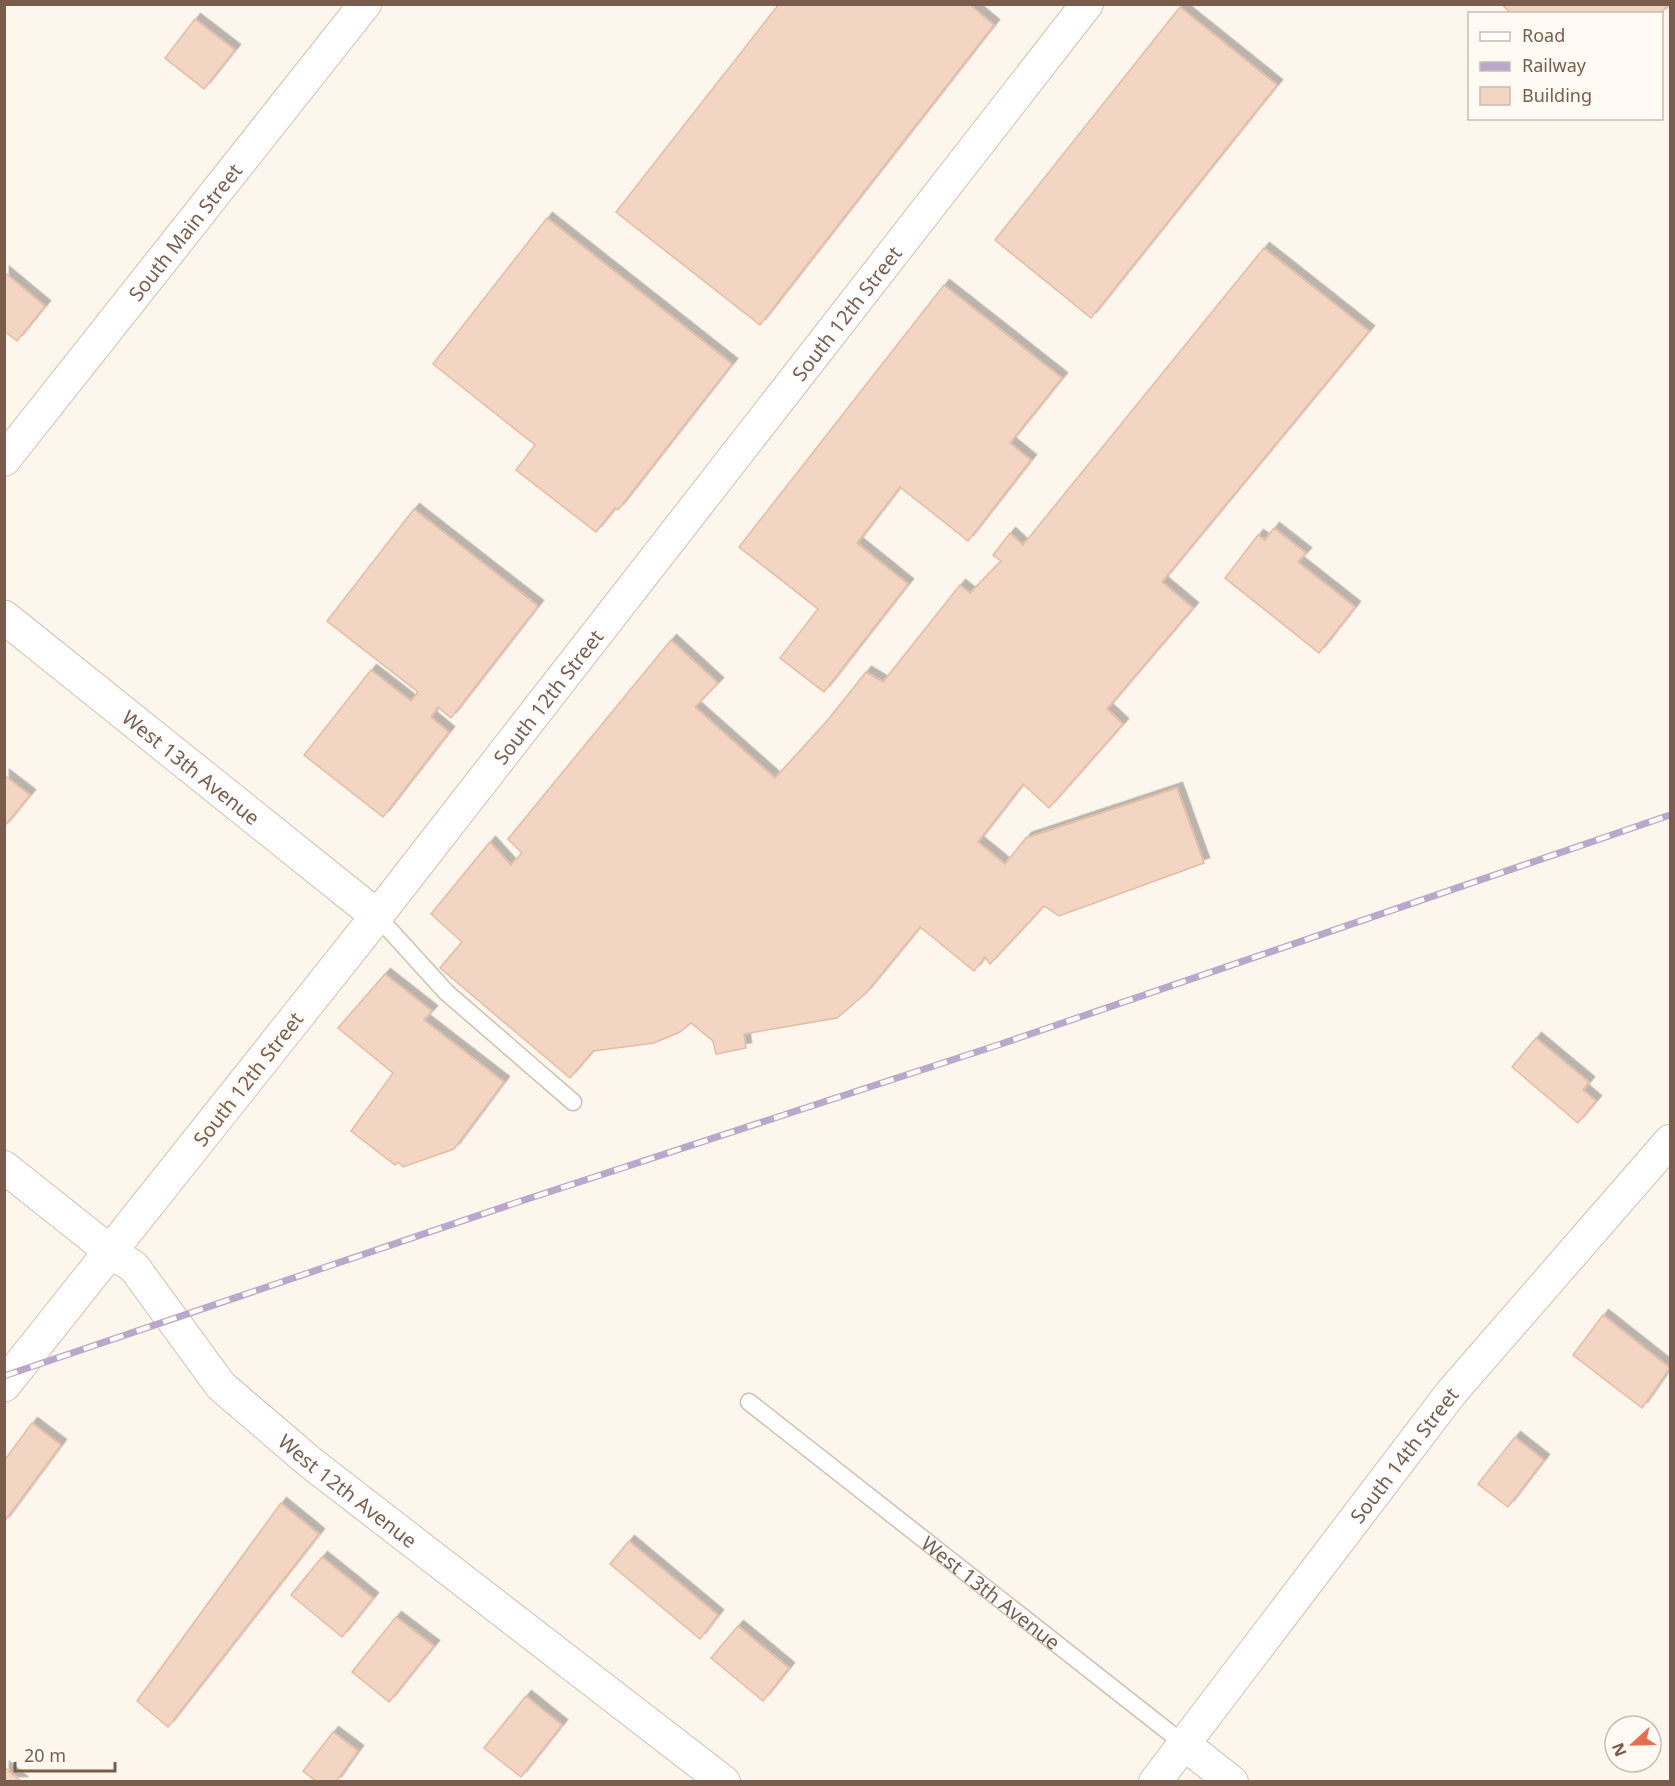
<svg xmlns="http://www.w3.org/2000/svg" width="1675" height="1786" viewBox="0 0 1675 1786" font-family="'Noto Sans',sans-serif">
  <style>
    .building { fill: #f3d5c3; stroke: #e6bba3; stroke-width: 1.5; filter: url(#shadow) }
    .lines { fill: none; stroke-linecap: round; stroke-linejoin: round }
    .lane-casing { stroke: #d1beb0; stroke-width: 19 }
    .street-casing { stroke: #d1beb0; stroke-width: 34 }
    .secondary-casing { stroke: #d6c0b0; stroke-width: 35 }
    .lane { stroke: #fff; stroke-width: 16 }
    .street { stroke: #fff; stroke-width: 32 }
    .secondary { stroke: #fff; stroke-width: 33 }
    .rail-casing { stroke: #b9a8c9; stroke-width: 7 }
    .rail { stroke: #fffaf3; stroke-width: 4.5; stroke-dasharray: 14; stroke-linecap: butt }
    .labels { text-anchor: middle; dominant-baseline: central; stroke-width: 6; stroke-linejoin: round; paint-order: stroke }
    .street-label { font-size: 20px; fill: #7a5c4d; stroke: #fffaf3 }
  </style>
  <defs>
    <filter id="shadow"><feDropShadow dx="5.5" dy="-5.5" stdDeviation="0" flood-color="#0004"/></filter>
  </defs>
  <rect width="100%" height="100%" fill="#fdf6ec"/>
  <g class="building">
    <polygon points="779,4 969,4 994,25 760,325 616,212"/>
    <polygon points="1501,4 1668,4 1661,14 1512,14"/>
    <polygon points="1180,7 1277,85 1091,318 995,240"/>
    <polygon points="195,19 235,50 204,89 165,58"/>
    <polygon points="547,218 732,364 618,510 615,508 596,532 516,470 535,445 433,364"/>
    <polygon points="1264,248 1369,331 1162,582 1193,608 1107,709 1123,724 1049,808 1023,784 978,842 1005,864 1026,838 1177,788 1204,863 1059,916 1044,906 990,964 985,957 974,971 920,927 866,993 837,1018 744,1034 746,1048 716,1054 713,1041 691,1023 680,1032 654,1043 593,1051 570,1078 440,968 462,942 431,914 490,842 511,865 522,853 508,839 671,640 718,683 695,707 775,778 827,721 866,672 883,682 960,585 970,593 1001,561 993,555 1010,533 1023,545"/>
    <polygon points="4,272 45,306 17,341 4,331"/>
    <polygon points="944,285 1062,378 1010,443 1031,460 968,541 900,487 857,543 908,584 824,692 780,658 818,609 739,547"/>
    <polygon points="414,509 538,606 451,718 438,707 431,717 449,732 383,817 304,755 371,670 411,701 418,692 327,621"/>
    <polygon points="1274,528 1306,553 1298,562 1355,607 1319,653 1225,578 1258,535 1265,540"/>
    <polygon points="4,775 30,795 4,827"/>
    <polygon points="385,974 432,1011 424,1020 504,1082 454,1149 403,1167 398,1162 395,1165 351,1131 393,1073 338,1028"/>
    <polygon points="1536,1038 1589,1082 1583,1090 1596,1101 1578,1123 1512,1067"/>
    <polygon points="1603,1315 1670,1368 1642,1408 1573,1355"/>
    <polygon points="32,1423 61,1445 4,1522 4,1461"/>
    <polygon points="1515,1437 1544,1460 1508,1507 1478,1484"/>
    <polygon points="281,1503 319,1534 168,1727 137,1701"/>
    <polygon points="629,1541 718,1615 700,1639 610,1564"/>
    <polygon points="322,1557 373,1598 342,1637 291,1595"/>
    <polygon points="396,1617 434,1646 389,1702 352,1672"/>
    <polygon points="738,1626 789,1668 763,1701 711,1658"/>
    <polygon points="526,1696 562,1725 521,1777 484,1748"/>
    <polygon points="333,1732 358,1751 336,1782 317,1782 303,1771"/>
    <polygon points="4,1767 22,1782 4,1782"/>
  </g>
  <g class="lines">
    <defs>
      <g id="lane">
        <polyline points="377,916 446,992 573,1102"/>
        <path id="s1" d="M749 1402 1184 1744"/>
      </g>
      <g id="street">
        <path id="s2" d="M4 460 365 4"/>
        <path id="s3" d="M377 916 1087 4"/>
        <path id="s4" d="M4 1167 111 1252 134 1267 221 1386 311 1463 724 1782"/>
        <polyline points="1184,1744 1232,1782"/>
        <path id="s5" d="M1155 1782 1451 1393 1670 1141"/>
      </g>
      <g id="secondary">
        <path id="s6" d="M4 617 377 916 4 1385"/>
      </g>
    </defs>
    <use href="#lane" class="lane-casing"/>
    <use href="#street" class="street-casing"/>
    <use href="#secondary" class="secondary-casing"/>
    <use href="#lane" class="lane"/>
    <use href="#street" class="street"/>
    <use href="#secondary" class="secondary"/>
    <defs>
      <polyline id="rail" points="4,1376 515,1203 1004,1043 1670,815"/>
    </defs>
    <use href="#rail" class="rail-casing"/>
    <use href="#rail" class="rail"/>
  </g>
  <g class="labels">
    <g class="street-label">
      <text stroke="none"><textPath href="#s2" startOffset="291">South Main Street</textPath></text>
      <text stroke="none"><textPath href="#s3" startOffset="764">South 12th Street</textPath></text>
      <text stroke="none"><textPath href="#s3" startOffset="278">South 12th Street</textPath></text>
      <text stroke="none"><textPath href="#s6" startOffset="240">West 13th Avenue</textPath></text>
      <text transform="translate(248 1079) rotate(-52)">South 12th Street</text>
      <text stroke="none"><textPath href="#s5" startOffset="411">South 14th Street</textPath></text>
      <text stroke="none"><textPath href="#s4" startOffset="476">West 12th Avenue</textPath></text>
      <text stroke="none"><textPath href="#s1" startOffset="308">West 13th Avenue</textPath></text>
    </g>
  </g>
  <rect width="1675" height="1786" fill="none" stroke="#7a5c4d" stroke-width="12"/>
  <rect x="1468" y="12" width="195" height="108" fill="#fffaf3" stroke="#cabbb1" stroke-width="1.5"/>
  <rect x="1480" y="32" width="30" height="9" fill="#ffffff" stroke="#cabbb1" stroke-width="1.5"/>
  <text x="1522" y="42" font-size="18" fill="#7a5c4d">Road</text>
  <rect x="1480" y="62" width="30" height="9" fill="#b9a8c9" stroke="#cabbb1" stroke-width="1.5"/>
  <text x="1522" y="72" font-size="18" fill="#7a5c4d">Railway</text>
  <rect x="1480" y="87" width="30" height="18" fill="#f3d5c3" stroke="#cabbb1" stroke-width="1.5"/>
  <text x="1522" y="102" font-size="18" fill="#7a5c4d">Building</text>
  <g transform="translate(1633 1744) rotate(248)"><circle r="28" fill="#fffaf3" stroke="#cabbb1" stroke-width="1.5"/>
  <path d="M0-4.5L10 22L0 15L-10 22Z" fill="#e76f51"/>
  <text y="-9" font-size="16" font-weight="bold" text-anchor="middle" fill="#7a5c4d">N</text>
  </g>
  <path d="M15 1762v9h100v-9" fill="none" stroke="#7a5c4d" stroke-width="3"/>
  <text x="24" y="1762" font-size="18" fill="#7a5c4d" stroke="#fffaf3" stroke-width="4.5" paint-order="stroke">20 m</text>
</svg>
